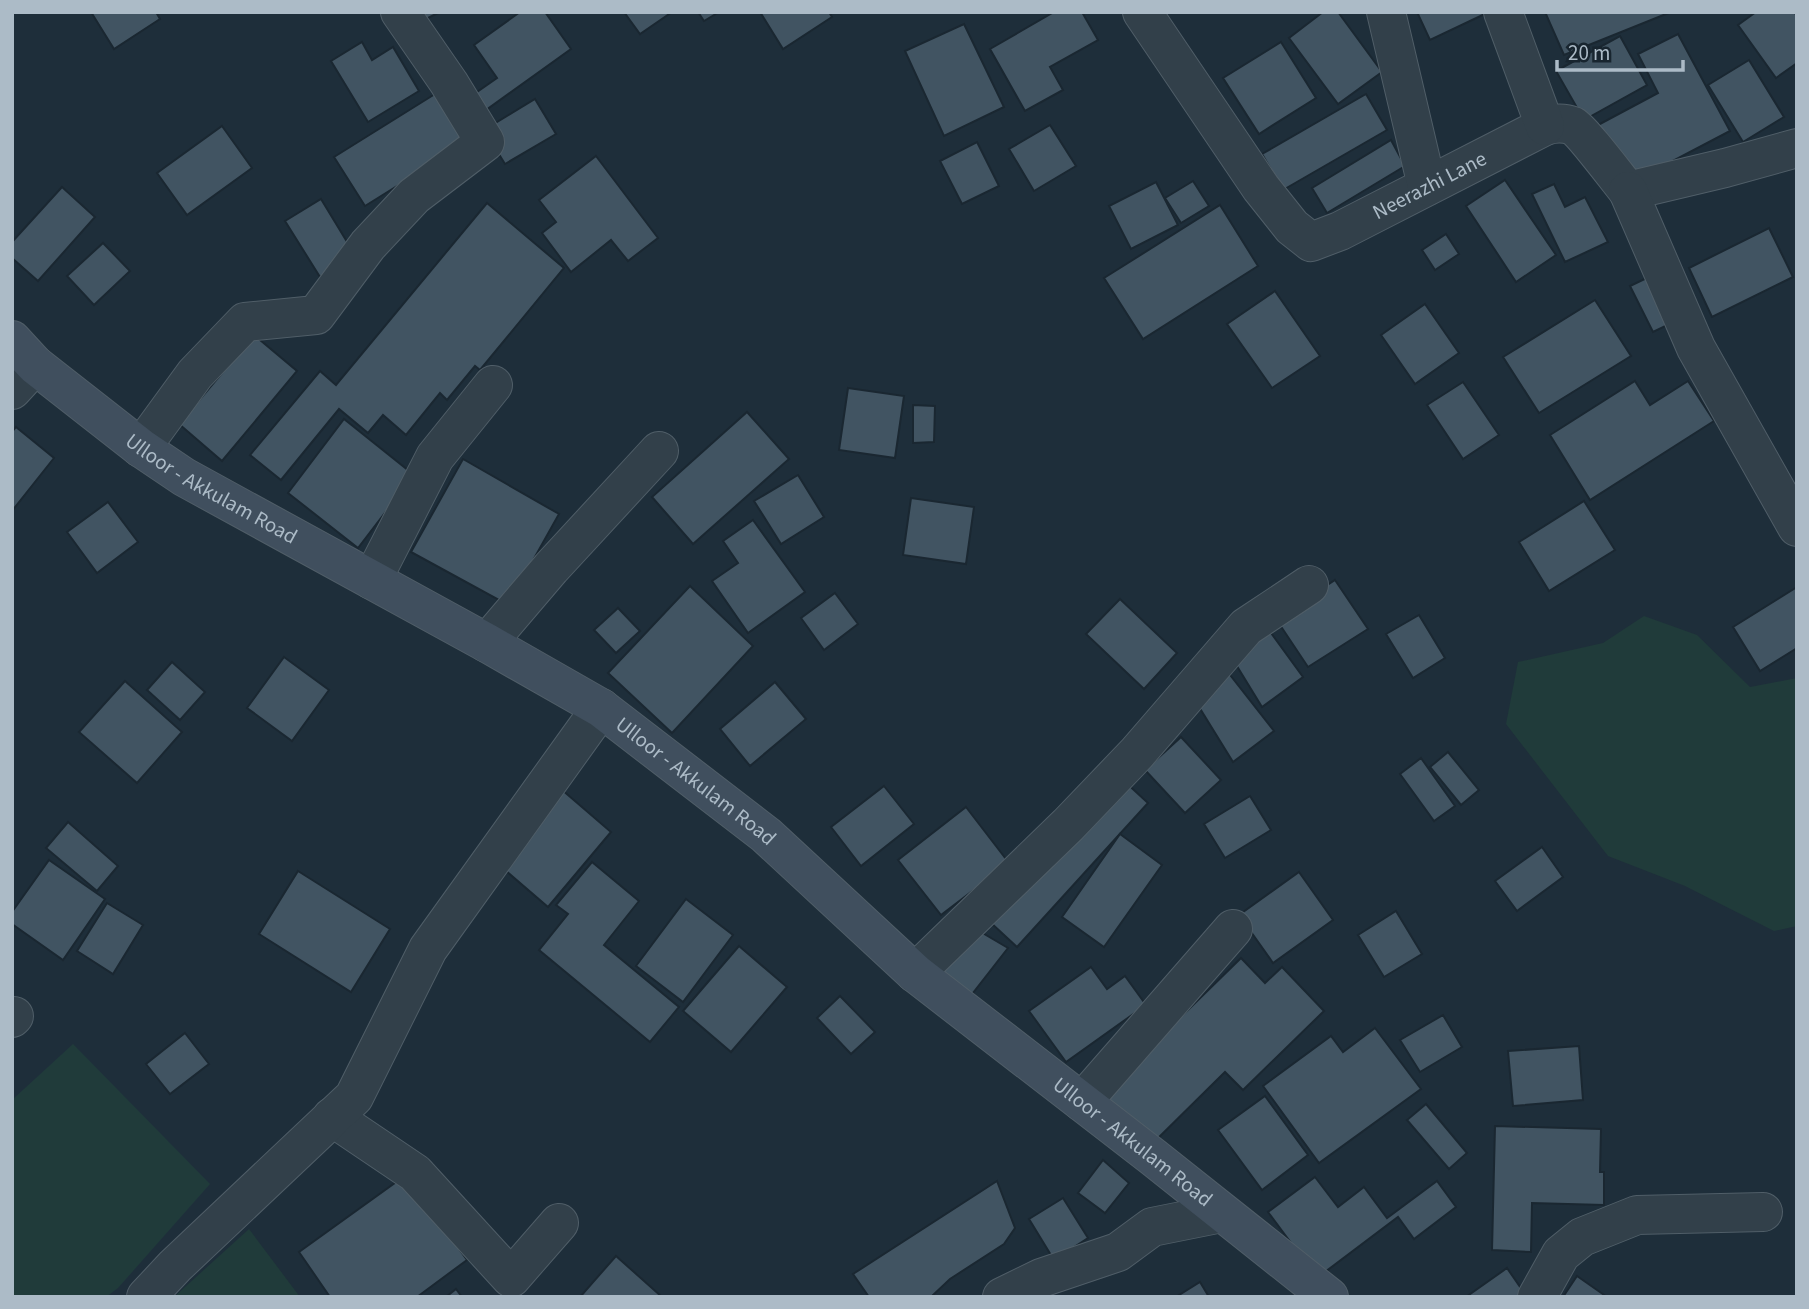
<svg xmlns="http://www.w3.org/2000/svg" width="1809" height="1309" viewBox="0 0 1809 1309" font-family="'Source Sans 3',sans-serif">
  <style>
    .green { fill: #203b3a }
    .building { fill: #415462; stroke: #1a2731; stroke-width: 2 }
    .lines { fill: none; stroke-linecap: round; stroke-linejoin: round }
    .street-casing { stroke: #505e68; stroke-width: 40 }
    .secondary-casing { stroke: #505e68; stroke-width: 40 }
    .street { stroke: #32404a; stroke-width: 38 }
    .secondary { stroke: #404f5e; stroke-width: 38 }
    .labels { text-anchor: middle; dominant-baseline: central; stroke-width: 5; stroke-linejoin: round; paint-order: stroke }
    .street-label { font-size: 21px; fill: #acbbc7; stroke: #18252f }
  </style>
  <rect width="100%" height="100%" fill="#1e2e3a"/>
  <g class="green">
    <polygon points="1644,616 1697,635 1750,687 1797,678 1797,926 1774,931 1685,886 1608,856 1506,724 1518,662 1603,643"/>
    <polygon points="73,1044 210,1184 118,1288 106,1297 12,1297 12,1100"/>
    <polygon points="249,1229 300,1297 174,1297"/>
  </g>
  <g class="building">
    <polygon points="91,12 156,12 160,19 114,49"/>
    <polygon points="407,12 440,12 414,25"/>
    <polygon points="520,12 545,12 571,49 479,115 467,99 497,78 474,45"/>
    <polygon points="624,12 672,12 640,34"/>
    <polygon points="698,12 719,12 704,21"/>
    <polygon points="760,12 829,12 832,17 783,49"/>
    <polygon points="1054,12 1082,12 1098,40 1050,67 1063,90 1025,111 990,49"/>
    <polygon points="1323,12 1338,12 1382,72 1338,104 1289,38"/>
    <polygon points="1417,12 1489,12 1430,40"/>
    <polygon points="1545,12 1671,12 1564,55"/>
    <polygon points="1756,12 1794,12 1797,16 1797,63 1776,78 1738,25"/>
    <polygon points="964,24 1004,107 944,136 905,51"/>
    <polygon points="1678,34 1730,131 1629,184 1598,125 1658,93 1638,54"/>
    <polygon points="1620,36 1647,85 1584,120 1556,71"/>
    <polygon points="362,42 372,60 393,47 419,91 368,122 331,61"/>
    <polygon points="1281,42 1316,98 1259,134 1223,78"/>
    <polygon points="1749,60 1784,117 1743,142 1708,85"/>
    <polygon points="435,94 466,143 365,206 334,157"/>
    <polygon points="1366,94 1387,130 1283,190 1262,154"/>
    <polygon points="535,99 556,134 505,164 484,130"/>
    <polygon points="1050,125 1076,166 1034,191 1009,149"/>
    <polygon points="222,126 252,168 187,215 157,173"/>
    <polygon points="1391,140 1405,166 1327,213 1312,188"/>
    <polygon points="977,142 999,186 962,204 940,161"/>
    <polygon points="596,156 658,238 628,261 611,240 571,272 542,233 556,222 539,200"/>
    <polygon points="1505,180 1556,255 1516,282 1466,206"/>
    <polygon points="1193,181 1209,206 1181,223 1165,198"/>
    <polygon points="1156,182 1178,225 1131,249 1109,206"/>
    <polygon points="1554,184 1565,207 1585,197 1608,242 1565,262 1532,194"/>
    <polygon points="62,187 95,217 38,281 12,258 12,242"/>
    <polygon points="321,199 355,255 320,277 285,221"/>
    <polygon points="487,203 564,268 480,370 475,366 447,400 440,393 406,435 383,415 368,433 339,409 281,480 250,455 320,371 336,385"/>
    <polygon points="1220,205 1258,266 1143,339 1104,278"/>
    <polygon points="1769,228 1793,277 1712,317 1689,268"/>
    <polygon points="1446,234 1459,254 1435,270 1422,250"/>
    <polygon points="103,243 130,271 94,305 67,276"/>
    <polygon points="1655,274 1678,320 1653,332 1630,286"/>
    <polygon points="1275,291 1320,356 1272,388 1227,324"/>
    <polygon points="1595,300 1631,356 1539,413 1503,357"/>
    <polygon points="1425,304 1459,353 1415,384 1381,335"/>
    <polygon points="254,335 297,371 222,461 179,424"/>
    <polygon points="1635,381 1650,405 1688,381 1714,421 1590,500 1550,435"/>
    <polygon points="1463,382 1499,435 1463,459 1427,405"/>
    <polygon points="848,388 904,396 895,458 839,450"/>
    <polygon points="913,405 935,406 934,442 913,443"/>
    <polygon points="747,412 789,459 693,544 652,497"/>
    <polygon points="344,419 414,475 358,548 288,493"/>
    <polygon points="16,427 54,458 12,511 12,432"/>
    <polygon points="463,459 559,514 508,605 411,552"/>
    <polygon points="798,475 824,517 781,544 754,501"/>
    <polygon points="911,498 974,507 966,564 903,555"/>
    <polygon points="1584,501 1615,550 1549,591 1519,542"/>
    <polygon points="108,502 138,542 97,573 67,532"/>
    <polygon points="753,520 805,592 748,633 712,581 738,563 723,541"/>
    <polygon points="1335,580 1368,629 1308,667 1276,619"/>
    <polygon points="690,586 753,646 672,733 608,673"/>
    <polygon points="1797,587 1797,648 1760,671 1733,627"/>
    <polygon points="835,593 858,624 824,650 801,618"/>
    <polygon points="1120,599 1177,653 1144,689 1086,634"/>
    <polygon points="618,608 640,631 616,653 594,630"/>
    <polygon points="1419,615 1445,658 1413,678 1386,634"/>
    <polygon points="1263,622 1303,677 1262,707 1232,658"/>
    <polygon points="284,657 329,690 292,741 247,708"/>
    <polygon points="172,662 205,692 180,720 147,690"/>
    <polygon points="1223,666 1274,731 1233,762 1196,702"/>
    <polygon points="125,681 182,732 137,783 79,732"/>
    <polygon points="775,682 806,719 750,766 720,729"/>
    <polygon points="1181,737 1221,780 1185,813 1145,770"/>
    <polygon points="1448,752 1479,790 1461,805 1430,767"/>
    <polygon points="1421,758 1455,806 1434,821 1400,774"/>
    <polygon points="1122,779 1148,803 1017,947 990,922"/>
    <polygon points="884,786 914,824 861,866 831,827"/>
    <polygon points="561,789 611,832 548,907 498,864"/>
    <polygon points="1250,796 1271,830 1225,858 1204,824"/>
    <polygon points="966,807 1009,863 941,915 898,860"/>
    <polygon points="68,822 118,866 97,891 46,848"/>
    <polygon points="1120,834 1162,865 1104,947 1062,917"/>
    <polygon points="1542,847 1563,877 1517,911 1495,881"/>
    <polygon points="49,860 105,899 63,960 12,924 12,912"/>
    <polygon points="592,862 639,901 604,945 679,1007 650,1042 539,950 568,914 556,905"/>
    <polygon points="298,871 390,929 351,992 259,934"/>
    <polygon points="1299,872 1333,920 1273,963 1239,915"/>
    <polygon points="686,899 733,935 683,1002 636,966"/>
    <polygon points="107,903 143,925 113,974 77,951"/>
    <polygon points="1396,911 1422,954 1384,977 1358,935"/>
    <polygon points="974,928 1008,948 969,998 935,971"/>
    <polygon points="739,946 787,987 731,1052 683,1011"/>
    <polygon points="1241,958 1265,983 1282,967 1324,1011 1243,1090 1225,1072 1147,1149 1097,1099"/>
    <polygon points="1091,967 1107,989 1125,976 1146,1005 1066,1062 1029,1011"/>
    <polygon points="840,996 875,1032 851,1054 817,1018"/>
    <polygon points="1443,1015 1462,1047 1420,1072 1400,1040"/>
    <polygon points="1375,1028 1421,1089 1319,1163 1263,1086 1331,1036 1343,1052"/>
    <polygon points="185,1033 209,1064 170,1094 146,1064"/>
    <polygon points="1579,1046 1583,1100 1513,1106 1508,1051"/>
    <polygon points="1265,1096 1308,1155 1262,1190 1218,1130"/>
    <polygon points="1426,1104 1467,1153 1449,1169 1407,1120"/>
    <polygon points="1495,1126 1601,1129 1600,1172 1604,1172 1604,1205 1532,1203 1531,1252 1492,1250"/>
    <polygon points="1103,1160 1129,1183 1105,1213 1078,1193"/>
    <polygon points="406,1175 467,1260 417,1297 330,1297 299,1252"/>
    <polygon points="1315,1177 1338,1207 1364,1187 1387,1218 1437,1181 1456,1207 1414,1239 1398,1217 1317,1278 1268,1212"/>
    <polygon points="997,1181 1015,1228 1004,1244 950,1279 931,1297 869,1297 853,1274"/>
    <polygon points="1063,1198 1088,1238 1054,1260 1029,1219"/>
    <polygon points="616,1256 662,1297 580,1297"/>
    <polygon points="1507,1268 1527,1297 1466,1297"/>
    <polygon points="1577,1276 1607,1297 1563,1297"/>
    <polygon points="1200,1282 1209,1297 1176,1297"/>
    <polygon points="456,1289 462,1297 446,1297"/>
  </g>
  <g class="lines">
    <defs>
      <g id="street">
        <path id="s1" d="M1142 12 1261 188 1292 227 1311 242 1340 231 1545 126C1554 123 1563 122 1573 126 1582 131 1619 180 1628 191L1725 168 1797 148"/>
        <polyline points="1386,12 1427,186"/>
        <polyline points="1503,12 1545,126"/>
        <polyline points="1628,191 1696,348 1797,527"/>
        <polyline points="12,390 35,365"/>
        <polyline points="141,448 195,374 245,322 316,315 368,245 414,196 485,142 449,83 400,12"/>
        <polyline points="372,580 435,457 493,385"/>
        <polyline points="487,643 551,568 659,451"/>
        <polyline points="915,973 1068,825 1137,753 1246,627 1309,585"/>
        <polyline points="12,1018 14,1016"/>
        <polyline points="1082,1102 1233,929"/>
        <polyline points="332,1117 415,1173 511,1278 559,1223"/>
        <polyline points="146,1297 175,1266 354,1097 428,949 601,708"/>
        <polyline points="1002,1297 1041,1278 1118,1252 1152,1227 1222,1213"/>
        <polyline points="1537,1297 1561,1254 1582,1237 1637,1215 1763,1212"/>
      </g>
      <g id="secondary">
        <path id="s2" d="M12 340 35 365 141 448 184 477 487 643 601 708 766 835 915 973 1153 1157 1329 1297"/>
      </g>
    </defs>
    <use href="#street" class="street-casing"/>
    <use href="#secondary" class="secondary-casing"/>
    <use href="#street" class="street"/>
    <use href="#secondary" class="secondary"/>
  </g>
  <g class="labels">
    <g class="street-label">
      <text stroke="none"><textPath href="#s1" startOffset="418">Neerazhi Lane</textPath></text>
      <text stroke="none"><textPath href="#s2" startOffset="250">Ulloor - Akkulam Road</textPath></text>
      <text stroke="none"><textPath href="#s2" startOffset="817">Ulloor - Akkulam Road</textPath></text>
      <text stroke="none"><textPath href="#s2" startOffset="1384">Ulloor - Akkulam Road</textPath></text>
    </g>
  </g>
  <rect width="1809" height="1309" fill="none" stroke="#acbbc7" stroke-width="28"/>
  <path d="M1557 60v10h126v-10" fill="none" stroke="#acbbc7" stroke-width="3.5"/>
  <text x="1568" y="60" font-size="21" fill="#acbbc7" stroke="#18252f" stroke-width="5" paint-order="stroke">20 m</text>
</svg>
